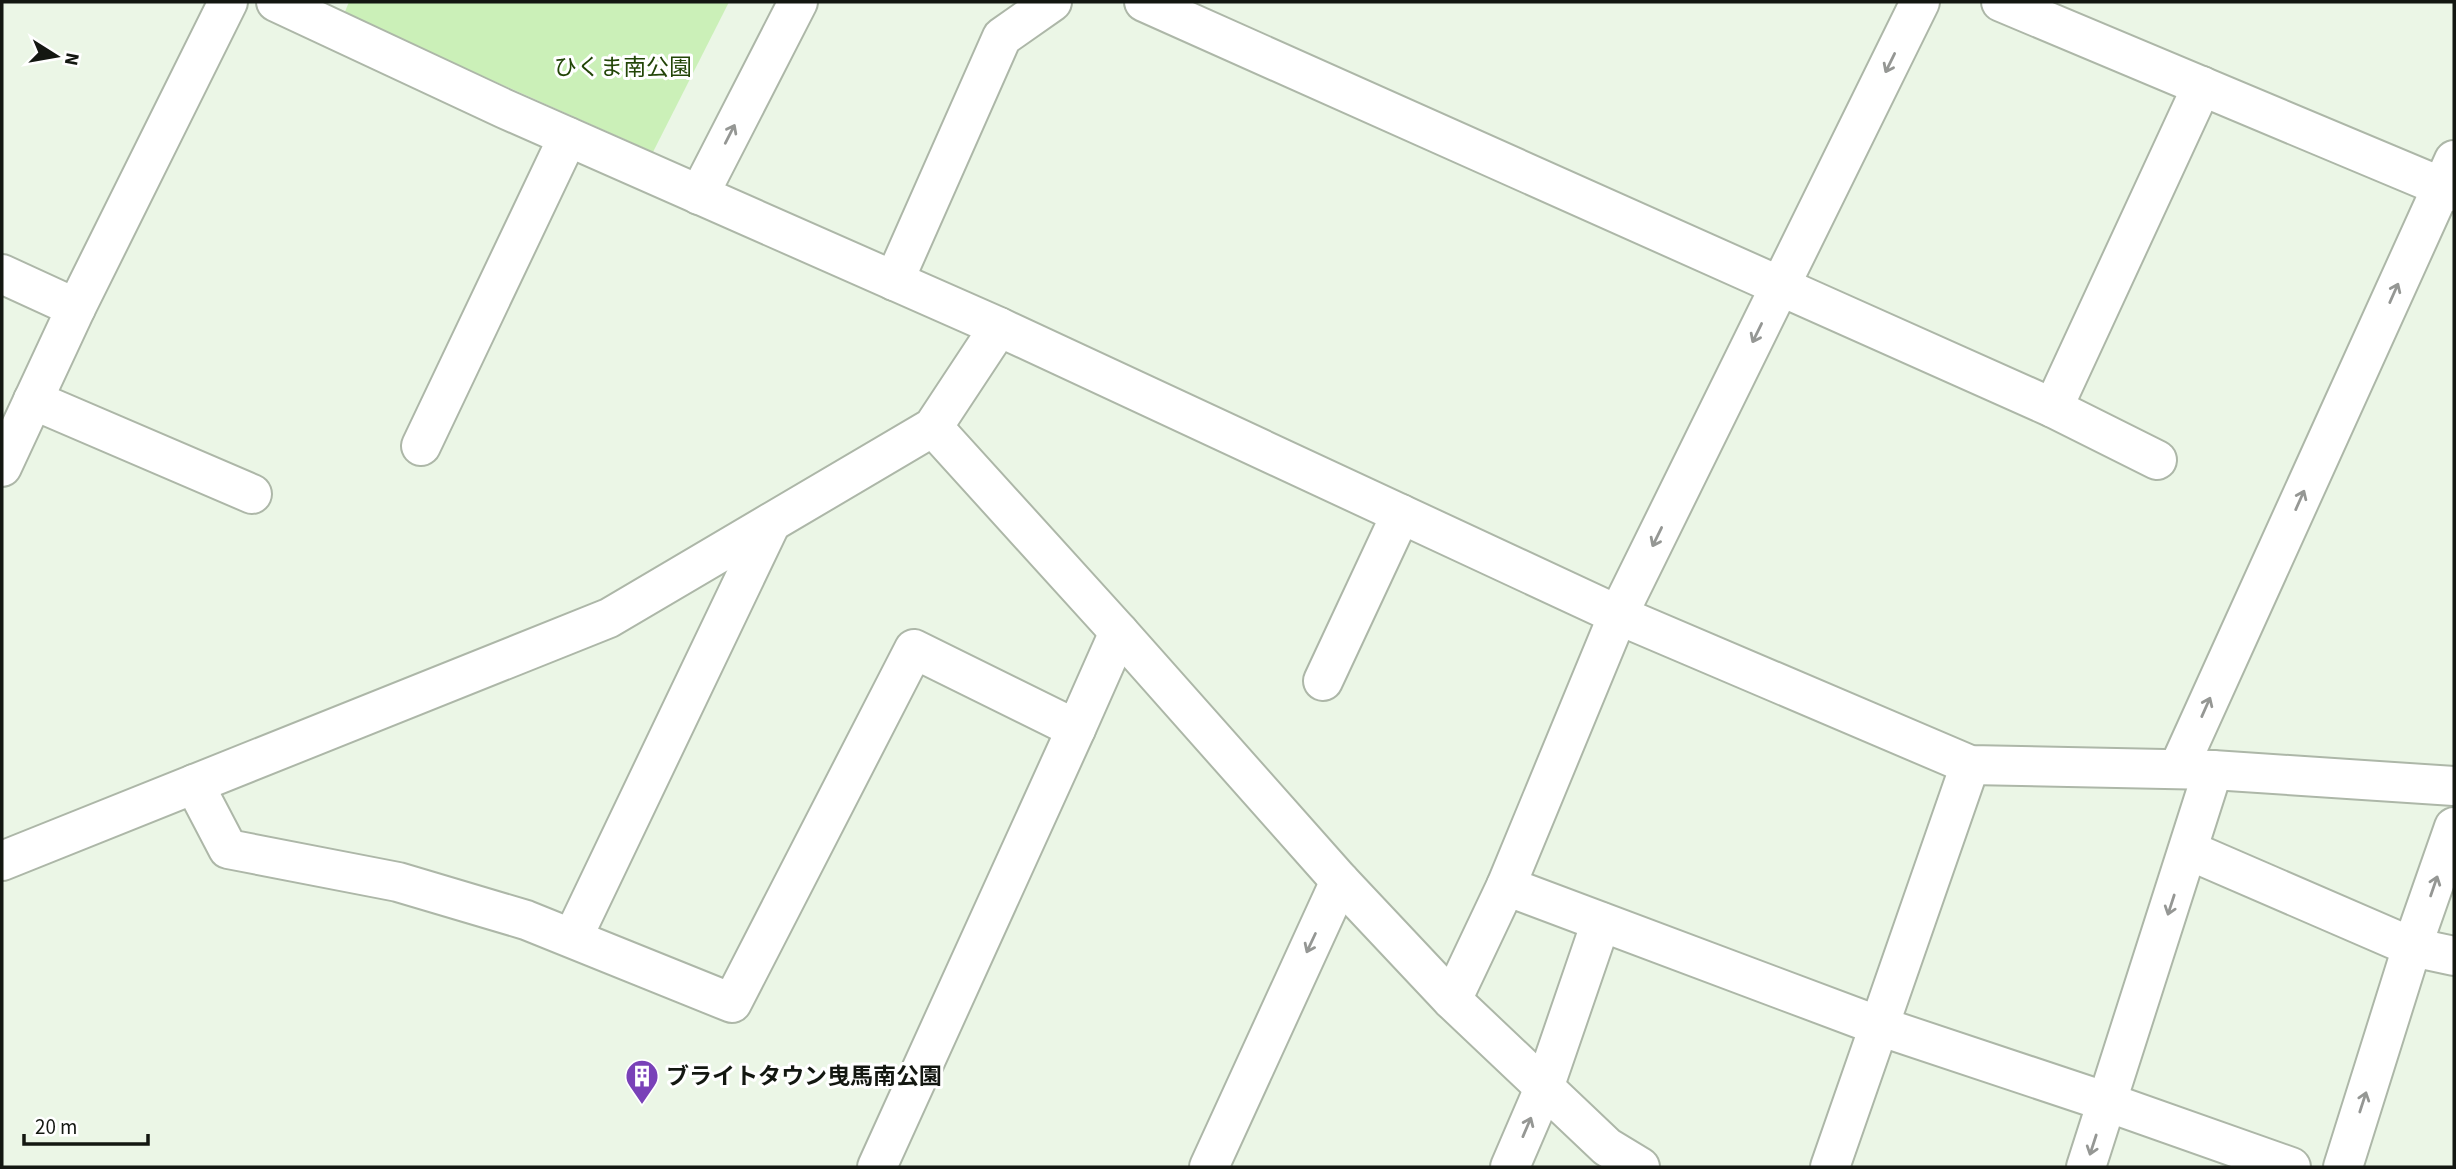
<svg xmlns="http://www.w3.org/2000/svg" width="2456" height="1169" viewBox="0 0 2456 1169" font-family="'Source Sans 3','Noto Sans JP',sans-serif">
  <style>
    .green { fill: #cbf0b8 }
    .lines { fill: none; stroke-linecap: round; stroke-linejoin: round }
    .street-casing { stroke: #adb7a8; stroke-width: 42 }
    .street { stroke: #fff; stroke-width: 38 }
    .oneway { stroke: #959794 }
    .labels { text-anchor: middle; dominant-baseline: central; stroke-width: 6; stroke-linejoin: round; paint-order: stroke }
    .park-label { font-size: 23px; fill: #224507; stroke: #fff }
    .poi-label { font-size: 23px; font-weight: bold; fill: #131711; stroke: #fff; text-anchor: start }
  </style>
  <rect width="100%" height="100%" fill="#ebf6e6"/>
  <polygon class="green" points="349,2 729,2 653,152 344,14"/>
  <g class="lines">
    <defs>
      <g id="street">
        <polyline points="276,2 505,109 999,327 1618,615 1970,765 2213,770 2454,786"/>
        <polyline points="1144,2 2053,408 2157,460"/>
        <polyline points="2001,2 2454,192"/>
        <polyline points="699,195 798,2"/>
        <polyline points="2,274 76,308"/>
        <polyline points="894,281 1002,37 1052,2"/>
        <polyline points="33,400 252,494"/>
        <polyline points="2053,408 2202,86"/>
        <polyline points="933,427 1119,632 1340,881 1452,1000 1607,1147 1640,1167"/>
        <polyline points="421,446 568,137"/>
        <polyline points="2,467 76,308 228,2"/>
        <polyline points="1323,681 1401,514"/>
        <polyline points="2178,769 2454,160"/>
        <polyline points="194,784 228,849 398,882 526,920 732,1003 914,649 1076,729 1119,632"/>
        <polyline points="2188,850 2412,947 2454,956"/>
        <polyline points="2,861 609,618 933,427 999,327"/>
        <polyline points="1506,886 1618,615 1920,2"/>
        <polyline points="573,937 771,523"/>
        <polyline points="1452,1000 1506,886 1879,1026 2107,1102 2291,1167"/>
        <polyline points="877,1167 1076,729"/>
        <polyline points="1209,1167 1340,881"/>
        <polyline points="1510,1167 1544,1088 1601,922"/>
        <polyline points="1830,1167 1970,765"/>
        <polyline points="2086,1167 2213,770"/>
        <polyline points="2343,1167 2412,947 2454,827"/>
      </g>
    </defs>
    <use href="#street" class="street-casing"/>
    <use href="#street" class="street"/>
  </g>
  <defs><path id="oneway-shaft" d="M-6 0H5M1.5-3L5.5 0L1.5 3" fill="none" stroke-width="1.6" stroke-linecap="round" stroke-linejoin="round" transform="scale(1.75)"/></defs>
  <g class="oneway">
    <use href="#oneway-shaft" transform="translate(1890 63) rotate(116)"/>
    <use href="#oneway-shaft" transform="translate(730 134) rotate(-63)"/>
    <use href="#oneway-shaft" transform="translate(2394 293) rotate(-66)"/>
    <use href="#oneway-shaft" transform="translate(1757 333) rotate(116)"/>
    <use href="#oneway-shaft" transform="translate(2300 500) rotate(-66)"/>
    <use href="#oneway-shaft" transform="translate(1657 537) rotate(116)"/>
    <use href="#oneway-shaft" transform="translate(2206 707) rotate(-66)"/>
    <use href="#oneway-shaft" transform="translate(2434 886) rotate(-71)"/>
    <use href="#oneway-shaft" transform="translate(2171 905) rotate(108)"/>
    <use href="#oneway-shaft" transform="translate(1311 943) rotate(115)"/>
    <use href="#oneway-shaft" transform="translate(2363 1102) rotate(-72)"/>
    <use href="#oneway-shaft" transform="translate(1527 1127) rotate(-67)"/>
    <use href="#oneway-shaft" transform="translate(2093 1145) rotate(108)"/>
  </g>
  <defs>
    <symbol id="building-pin" viewBox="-11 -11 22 30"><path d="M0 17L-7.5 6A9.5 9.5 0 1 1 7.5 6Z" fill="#7941b8" stroke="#fff"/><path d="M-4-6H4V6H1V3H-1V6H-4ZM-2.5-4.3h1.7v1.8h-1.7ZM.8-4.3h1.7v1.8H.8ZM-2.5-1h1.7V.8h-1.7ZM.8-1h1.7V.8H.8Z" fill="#fff"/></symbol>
  </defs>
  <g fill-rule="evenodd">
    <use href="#building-pin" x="623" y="1057" width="38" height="52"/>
  </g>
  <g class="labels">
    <g class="park-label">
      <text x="623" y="67">ひくま南公園</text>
    </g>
    <g class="poi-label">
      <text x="666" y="1076">ブライトタウン曳馬南公園</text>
    </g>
  </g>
  <rect width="2456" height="1169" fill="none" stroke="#131711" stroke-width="7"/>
  <g transform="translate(56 56) rotate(101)" stroke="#ffffff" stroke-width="5" paint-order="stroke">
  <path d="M0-5L12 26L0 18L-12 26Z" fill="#131711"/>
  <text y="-10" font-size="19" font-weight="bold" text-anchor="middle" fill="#131711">N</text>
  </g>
  <path d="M24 1134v10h124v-10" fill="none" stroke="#131711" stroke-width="3.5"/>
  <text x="35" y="1134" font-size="21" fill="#131711" stroke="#ffffff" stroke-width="5" paint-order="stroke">20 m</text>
</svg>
